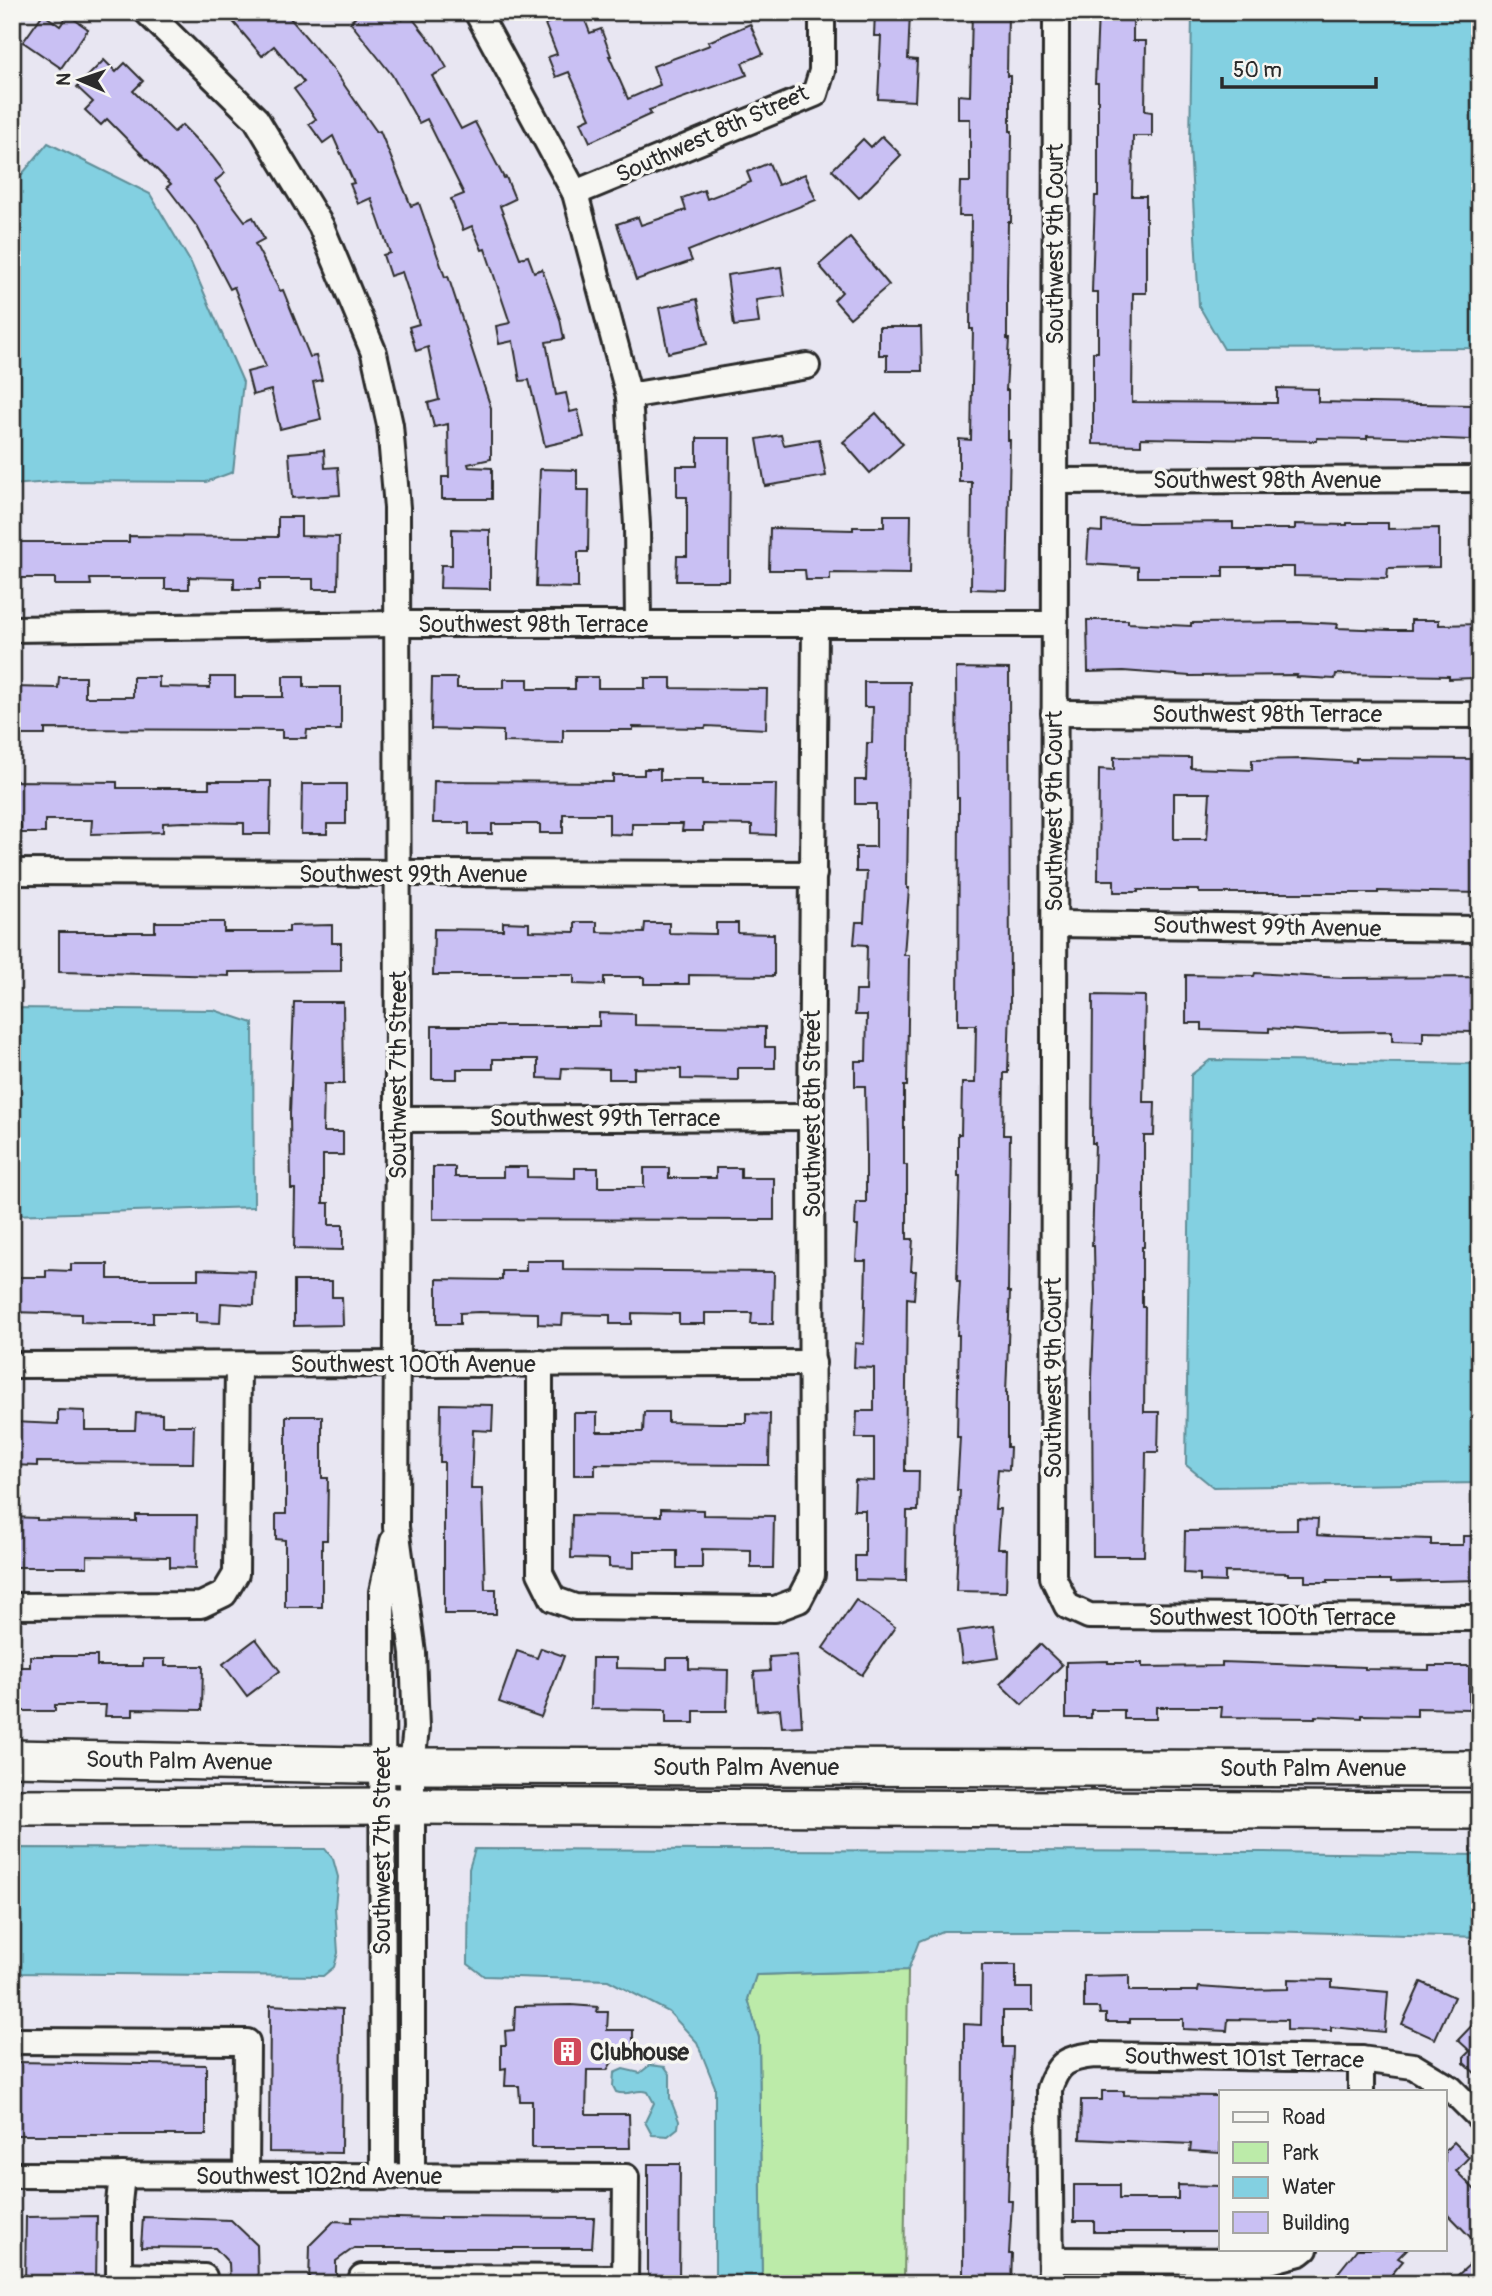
<svg xmlns="http://www.w3.org/2000/svg" width="1492" height="2296" viewBox="0 0 1492 2296" font-family="Pangolin,sans-serif">
  <style>
    .green { fill: #bceba9; stroke: #748b6a; stroke-width: 2 }
    .water { fill: #83d0e1; stroke: #608e98; stroke-width: 2 }
    .building { fill: #c9c0f3; stroke: #2b2b2b; stroke-width: 2; fill-rule: evenodd }
    .lines { fill: none; stroke-linecap: round; stroke-linejoin: round }
    .street-casing { stroke: #2b2b2b; stroke-width: 30 }
    .secondary-casing { stroke: #2b2b2b; stroke-width: 40 }
    .street { stroke: #f6f6f2; stroke-width: 24 }
    .secondary { stroke: #f6f6f2; stroke-width: 35 }
    .labels { text-anchor: middle; dominant-baseline: central; stroke-width: 7; stroke-linejoin: round; paint-order: stroke }
    .street-label { font-size: 23px; fill: #2b2b2b; stroke: #f6f6f2 }
    .poi-label { font-size: 23px; font-weight: bold; fill: #2b2b2b; stroke: #f6f6f2; text-anchor: start }
  </style>
  <rect width="100%" height="100%" fill="#e8e6f2"/>
  <filter id="ink" filterUnits="userSpaceOnUse"><feTurbulence type="fractalNoise" baseFrequency=".0143" numOctaves="2"/><feDisplacementMap in="SourceGraphic" scale="14" xChannelSelector="R" yChannelSelector="G"/><feConvolveMatrix kernelMatrix="1 2 1 2 8 2 1 2 1" color-interpolation-filters="sRGB"/></filter>
  <g filter="url(#ink)">
    <polygon class="green" points="908,1970 904,2284 762,2284 759,2038 748,1999 756,1975"/>
    <g class="water">
      <polygon points="1192,12 1480,12 1480,348 1224,349 1199,306 1190,146"/>
      <polygon points="48,143 150,194 191,263 243,382 233,472 206,482 63,481 12,485 12,186"/>
      <polygon points="12,1008 214,1010 253,1023 254,1207 12,1215"/>
      <polygon points="1210,1060 1480,1064 1480,1483 1213,1487 1186,1465 1191,1075"/>
      <polygon points="12,1848 325,1849 333,1859 338,1877 335,1907 338,1953 334,1967 323,1976 12,1973"/>
      <polygon points="475,1849 1264,1852 1480,1855 1480,1937 1261,1931 943,1931 919,1941 908,1970 756,1975 748,1999 759,2038 762,2284 715,2284 715,2087 697,2042 669,2012 608,1980 484,1976 468,1964 469,1869"/>
      <path d="M650 2065 665 2067 670 2074V2098L679 2121 678 2128 668 2136 652 2135 645 2122 654 2103 648 2092C636 2088 628 2097 616 2092L613 2086 614 2073 623 2069 640 2073Z"/>
    </g>
    <g class="building">
      <polygon points="225,12 285,12 333,69 377,132 380,131 411,206 419,203 445,277 448,276 491,408 491,459 468,464 469,467 492,468 492,499 442,499 442,477 449,477 448,424 434,427 428,403 439,400 428,347 416,351 409,327 419,324 402,272 390,276 383,255 390,253 371,198 358,204 350,184 354,183 333,136 323,143 309,124 316,119 294,89 304,82 274,46 262,56"/>
      <polygon points="362,12 396,12 402,20 409,14 435,47 447,68 432,76 461,129 475,122 504,178 506,177 515,199 500,206 520,258 528,256 534,272 542,269 560,319 564,339 546,342 556,395 566,393 570,412 578,410 584,437 545,446 529,380 520,381 513,341 499,344 496,326 510,323 485,249 482,250 472,226 463,230 451,199 464,194 427,119 419,123 392,75 350,22"/>
      <polygon points="576,12 582,12 590,33 601,29 611,56 609,56 628,99 660,85 653,66 710,45 708,42 750,24 763,54 742,63 747,75 649,110 651,114 590,142 581,122 590,118 569,72 556,77 548,57 557,54 545,24"/>
      <polygon points="875,12 910,12 908,59 917,60 915,101 878,99 881,36 874,36"/>
      <polygon points="972,12 1008,12 1007,76 1010,76 1010,131 1012,131 1011,222 1008,222 1007,285 1007,339 1009,339 1006,390 1008,390 1008,440 1010,440 1007,590 971,589 972,482 959,482 959,439 971,440 973,329 970,329 971,216 959,216 960,182 970,182 970,119 958,119 958,95 970,96"/>
      <polygon points="1098,12 1133,12 1133,41 1146,41 1145,111 1152,112 1152,136 1133,136 1132,196 1146,196 1146,293 1133,293 1132,402 1277,403 1277,388 1318,389 1318,402 1472,405 1471,440 1367,436 1367,439 1317,438 1317,441 1141,438 1141,445 1093,444 1093,352 1098,352 1098,292 1092,292 1095,196 1098,196 1098,83 1095,83"/>
      <polygon points="43,14 60,26 68,15 88,29 61,68 23,42"/>
      <polygon points="104,60 116,72 125,63 143,81 133,91 174,132 182,125 212,156 225,173 215,181 245,221 253,217 264,239 255,244 280,291 283,290 310,357 316,356 322,380 313,382 321,419 280,429 271,390 253,395 247,372 266,367 234,287 230,289 198,228 167,187 171,184 107,119 101,125 85,110 93,102 77,87"/>
      <polygon points="882,136 901,155 859,198 832,170 863,139 871,147"/>
      <polygon points="769,163 778,185 805,174 816,200 688,251 692,261 636,280 617,224 638,217 641,225 686,210 682,198 704,190 707,199 751,182 747,172"/>
      <polygon points="850,238 889,285 850,318 834,300 842,292 819,265"/>
      <polygon points="781,267 785,296 756,300 759,323 734,326 727,275"/>
      <polygon points="697,299 707,344 668,353 659,308"/>
      <polygon points="879,327 921,327 922,371 887,371 887,355 879,355"/>
      <polygon points="876,413 903,444 870,473 843,442"/>
      <polygon points="781,435 784,445 819,439 826,476 765,486 757,439"/>
      <polygon points="697,438 730,438 729,581 676,581 677,556 687,556 687,497 677,497 677,466 697,466"/>
      <polygon points="324,450 325,468 338,467 340,495 292,498 289,453"/>
      <polygon points="540,469 577,470 577,490 589,490 588,552 578,552 578,588 536,587"/>
      <polygon points="884,515 911,515 910,574 830,573 830,580 806,580 805,570 769,570 770,528 853,530 853,527 884,527"/>
      <polygon points="278,517 301,517 301,536 339,537 338,589 313,589 313,579 260,579 260,589 234,589 234,578 189,577 189,589 165,589 165,579 90,579 91,585 55,585 55,578 12,578 12,542 129,542 129,536 278,537"/>
      <polygon points="1102,521 1138,523 1233,522 1233,529 1295,529 1295,524 1347,525 1347,523 1388,523 1388,529 1439,528 1439,567 1388,568 1387,578 1294,576 1294,567 1223,567 1223,577 1138,577 1138,567 1087,564 1089,531 1102,532"/>
      <polygon points="452,529 490,530 490,589 440,588 441,565 452,565"/>
      <polygon points="1087,620 1128,620 1128,623 1191,626 1191,623 1299,622 1338,624 1337,628 1390,630 1411,630 1411,620 1439,620 1439,625 1480,624 1480,672 1473,671 1473,678 1449,679 1449,676 1336,674 1335,679 1296,677 1297,675 1190,676 1123,671 1088,672"/>
      <polygon points="956,668 1009,669 1010,1005 1008,1073 1004,1073 1003,1135 1010,1135 1008,1292 1010,1292 1006,1393 1007,1393 1007,1447 1010,1447 1009,1470 998,1469 995,1509 1000,1509 997,1549 1007,1549 1006,1592 956,1591 960,1490 957,1490 960,1437 957,1437 959,1335 957,1335 960,1281 957,1281 960,1177 958,1177 958,1134 961,1134 962,1083 975,1083 976,1025 958,1025 959,798 957,798"/>
      <polygon points="283,676 304,676 304,687 341,687 341,730 307,730 306,738 282,738 282,730 45,729 45,735 12,735 12,687 58,688 59,677 85,677 85,697 133,697 133,677 159,677 159,687 210,688 210,677 235,677 235,697 283,697"/>
      <polygon points="575,677 598,677 598,688 645,688 645,678 671,678 671,688 767,689 766,729 706,726 705,728 633,727 633,730 563,730 563,743 503,742 503,731 431,729 432,678 457,678 457,688 504,688 504,679 528,679 528,689 575,689"/>
      <polygon points="864,682 910,682 907,888 909,888 904,955 909,955 907,1086 904,1086 904,1165 907,1165 907,1239 913,1239 911,1271 916,1271 914,1299 907,1298 905,1471 919,1471 918,1511 907,1511 906,1581 855,1580 855,1556 865,1556 865,1510 854,1510 855,1480 874,1481 874,1438 856,1438 857,1411 874,1411 874,1368 854,1367 855,1343 864,1344 866,1261 856,1261 858,1226 855,1226 856,1202 866,1202 866,1149 865,1086 855,1086 855,1061 866,1061 867,1015 855,1015 856,991 866,991 867,945 854,944 856,922 864,922 867,872 856,872 856,847 876,847 876,804 855,804 855,780 866,780 867,743 872,743 873,707 864,707"/>
      <path d="M1114 757 1191 758V768L1252 770V760L1304 759 1356 762V758L1480 759V893L1378 891V893H1199V890H1138V892H1114V880H1098L1099 769 1114 770ZM1174 793H1210L1207 839H1174Z"/>
      <polygon points="644,769 660,769 660,780 703,780 703,784 776,784 775,835 752,834 752,825 703,824 703,831 682,831 683,824 632,824 632,835 609,834 609,814 563,814 563,833 540,833 540,824 492,824 492,834 469,834 469,823 433,823 434,781 613,782 613,775 644,775"/>
      <polygon points="12,781 117,782 117,788 209,788 209,781 271,781 270,834 244,834 244,823 184,822 163,823 163,832 91,834 92,820 45,820 45,833 21,833 21,823 12,823"/>
      <polygon points="302,784 346,784 346,824 327,824 327,834 301,834"/>
      <polygon points="155,922 224,922 224,932 289,932 289,926 332,925 332,943 341,943 341,971 229,972 229,976 59,972 59,932 155,932"/>
      <polygon points="503,922 529,923 529,931 575,932 575,922 597,922 597,932 644,933 645,923 669,923 669,933 716,934 716,923 738,923 738,933 774,934 774,976 689,975 689,984 644,984 644,977 604,977 604,985 574,984 574,975 433,975 434,929 503,930"/>
      <polygon points="1255,973 1342,978 1480,977 1480,1004 1474,1004 1474,1032 1423,1031 1423,1042 1392,1041 1392,1031 1324,1032 1269,1028 1269,1032 1202,1030 1202,1023 1186,1023 1186,975 1254,976"/>
      <polygon points="1093,995 1145,996 1143,1102 1155,1102 1154,1136 1144,1136 1144,1247 1142,1247 1142,1307 1145,1307 1144,1412 1159,1412 1158,1452 1146,1452 1144,1556 1093,1556 1092,1378 1095,1297 1094,1246 1092,1246 1095,1143 1092,1143"/>
      <polygon points="294,1002 343,1002 344,1084 324,1084 323,1132 343,1132 343,1155 323,1155 323,1203 329,1203 329,1225 343,1225 343,1250 294,1249 295,1189 291,1189 290,1114"/>
      <polygon points="599,1013 635,1014 635,1025 765,1027 765,1047 775,1047 775,1068 738,1068 738,1080 681,1079 681,1069 634,1068 634,1079 609,1079 609,1069 562,1068 561,1079 538,1078 538,1059 493,1059 493,1069 457,1069 457,1079 432,1079 432,1026 599,1026"/>
      <polygon points="433,1167 455,1167 455,1177 503,1177 503,1167 527,1167 527,1177 575,1178 575,1168 598,1168 598,1187 644,1187 644,1168 669,1168 669,1178 716,1178 716,1168 741,1168 741,1178 774,1178 774,1220 433,1219"/>
      <polygon points="526,1261 563,1261 563,1270 774,1272 773,1324 751,1324 752,1313 705,1313 705,1324 679,1324 679,1314 632,1313 632,1324 610,1324 610,1315 563,1314 562,1325 538,1324 538,1313 479,1312 460,1313 460,1324 437,1324 437,1279 502,1280 502,1271 526,1271"/>
      <polygon points="71,1264 108,1264 108,1279 198,1279 198,1269 255,1271 254,1305 221,1303 220,1323 196,1322 196,1313 153,1313 153,1323 107,1323 81,1322 81,1314 12,1312 12,1277 46,1277 46,1270 71,1271"/>
      <polygon points="294,1281 332,1281 332,1297 342,1297 343,1325 294,1326"/>
      <polygon points="441,1404 493,1405 492,1431 473,1430 471,1489 482,1489 485,1589 496,1589 496,1614 444,1614 444,1462 440,1462"/>
      <polygon points="58,1410 85,1411 85,1430 135,1430 136,1413 162,1414 162,1425 194,1425 193,1463 37,1462 37,1466 12,1465 12,1422 58,1424"/>
      <polygon points="644,1412 668,1412 668,1422 720,1423 746,1423 746,1413 770,1414 769,1465 595,1464 595,1475 574,1475 574,1413 597,1413 597,1432 643,1432"/>
      <polygon points="286,1416 322,1416 322,1478 328,1478 327,1540 322,1540 322,1607 285,1607 285,1540 276,1539 276,1514 286,1514"/>
      <polygon points="661,1509 703,1510 703,1515 774,1516 773,1568 751,1568 751,1550 702,1549 702,1568 677,1568 677,1551 634,1551 634,1568 609,1567 609,1559 571,1558 572,1515 661,1516"/>
      <polygon points="136,1515 197,1515 196,1568 170,1567 170,1557 87,1556 87,1567 12,1567 12,1517 37,1518 37,1520 136,1521"/>
      <polygon points="1297,1518 1318,1519 1317,1535 1329,1536 1431,1539 1431,1545 1463,1545 1463,1536 1480,1536 1480,1580 1391,1582 1391,1580 1328,1580 1328,1582 1305,1582 1305,1575 1288,1575 1288,1573 1225,1572 1225,1582 1200,1581 1200,1574 1184,1573 1185,1531 1297,1530"/>
      <polygon points="856,1600 895,1627 862,1675 823,1648"/>
      <polygon points="994,1626 999,1658 962,1663 958,1631"/>
      <polygon points="256,1639 280,1671 247,1696 223,1664"/>
      <polygon points="1040,1644 1062,1665 1022,1705 1000,1684"/>
      <polygon points="541,1648 564,1656 541,1717 499,1702 517,1651 537,1658"/>
      <polygon points="797,1655 802,1726 782,1727 780,1709 757,1711 754,1672 770,1671 769,1657"/>
      <polygon points="30,1656 97,1656 97,1666 143,1666 143,1659 165,1659 165,1666 203,1666 202,1710 133,1709 133,1716 105,1716 106,1705 55,1705 55,1711 12,1711 12,1667 30,1667"/>
      <polygon points="592,1658 616,1658 616,1668 667,1669 667,1658 689,1658 689,1669 728,1670 727,1711 694,1711 694,1723 666,1723 666,1710 591,1709"/>
      <polygon points="1108,1661 1108,1663 1142,1663 1142,1667 1222,1666 1222,1662 1365,1667 1365,1669 1429,1670 1429,1666 1469,1666 1469,1709 1417,1708 1417,1716 1362,1715 1362,1718 1315,1716 1315,1718 1221,1717 1222,1707 1156,1707 1156,1719 1124,1719 1124,1710 1091,1710 1091,1718 1066,1718 1066,1662"/>
      <polygon points="982,1965 1016,1965 1016,1988 1032,1988 1032,2011 1003,2011 1003,2047 1013,2047 1008,2201 1012,2201 1009,2254 1012,2254 1011,2284 964,2284 965,2276 963,2276 964,2024 981,2025"/>
      <polygon points="1129,1975 1129,1991 1198,1991 1199,1987 1242,1990 1288,1989 1288,1979 1332,1980 1332,1987 1388,1992 1385,2032 1331,2027 1331,2031 1287,2030 1287,2020 1228,2019 1227,2031 1183,2029 1183,2019 1130,2019 1130,2022 1106,2022 1106,2014 1100,2014 1099,2008 1084,2008 1084,1976"/>
      <polygon points="1421,1982 1454,1997 1435,2039 1402,2024"/>
      <polygon points="270,2005 342,2009 341,2153 269,2152"/>
      <polygon points="571,2005 598,2007 597,2012 608,2012 607,2030 633,2030 633,2060 614,2059 607,2070 587,2070 586,2114 629,2114 630,2148 532,2148 532,2101 520,2101 519,2086 505,2086 506,2068 501,2069 501,2045 506,2045 505,2031 514,2030 515,2006"/>
      <polygon points="1480,2017 1480,2078 1464,2063 1464,2057 1470,2051 1458,2040"/>
      <polygon points="15,2062 206,2065 206,2135 14,2135"/>
      <polygon points="1102,2091 1124,2091 1124,2095 1221,2096 1220,2153 1190,2151 1191,2144 1080,2139 1081,2100 1102,2100"/>
      <polygon points="1454,2142 1469,2157 1456,2171 1480,2195 1480,2247 1445,2211 1445,2151"/>
      <polygon points="648,2164 680,2164 679,2284 648,2284"/>
      <polygon points="1074,2185 1119,2185 1119,2199 1178,2199 1178,2185 1221,2186 1221,2232 1094,2232 1094,2221 1074,2221"/>
      <polygon points="97,2216 96,2284 25,2284 26,2217"/>
      <polygon points="143,2217 231,2220 257,2245 258,2284 230,2284 229,2263 215,2248 141,2247"/>
      <polygon points="352,2217 440,2219 440,2217 594,2218 592,2248 354,2248 336,2261 336,2284 309,2284 310,2245 334,2221 352,2222"/>
      <polygon points="1357,2249 1407,2249 1398,2258 1403,2261 1384,2284 1329,2284"/>
      <polygon points="1480,2255 1480,2284 1448,2284"/>
    </g>
    <g class="lines">
      <defs>
        <g id="street">
          <polyline points="147,12 256,119 321,226 374,353 390,425 397,508 398,1119 396,1527 413,1653 416,1728 412,1766 412,2177"/>
          <polyline points="477,12 575,193 629,396 637,525 638,623"/>
          <polyline points="1056,12 1053,1577 1067,1606 1089,1616 1480,1618"/>
          <polyline points="575,193 815,94 822,71 822,12"/>
          <polyline points="629,396 807,366"/>
          <polyline points="1055,481 1480,479"/>
          <polyline points="12,629 396,624 1053,624"/>
          <polyline points="1054,713 1480,715"/>
          <polyline points="12,872 814,874"/>
          <polyline points="1054,924 1480,929"/>
          <polyline points="398,1119 811,1117"/>
          <polyline points="540,1363 540,1573 553,1599 575,1607 775,1609 799,1600 812,1575 811,1117 815,625"/>
          <polyline points="12,1365 813,1363"/>
          <polyline points="12,1606 201,1605 224,1594 236,1574 238,1365"/>
          <polyline points="12,2041 247,2042 246,2176"/>
          <polyline points="1361,2059 1361,2091"/>
          <polyline points="12,2175 626,2177 625,2284"/>
          <polyline points="383,2177 382,1592 393,1541"/>
          <polyline points="1051,2260 1270,2261 1300,2253 1305,2249"/>
          <polyline points="119,2275 204,2277 204,2284"/>
          <polyline points="119,2284 119,2203 122,2175"/>
          <polyline points="362,2284 362,2277 625,2278"/>
          <path d="M1051 2284 1049 2089C1058 2063 1066 2058 1094 2055L1361 2059 1413 2066 1451 2089 1480 2118"/>
        </g>
        <g id="secondary">
          <polyline points="12,1758 412,1766 1480,1769"/>
          <polyline points="12,1807 412,1806 1480,1811"/>
        </g>
      </defs>
      <use href="#street" class="street-casing"/>
      <use href="#secondary" class="secondary-casing"/>
      <use href="#street" class="street"/>
      <use href="#secondary" class="secondary"/>
    </g>
  </g>
  <defs>
    <symbol id="building-square" viewBox="-11 -11 22 22"><rect x="-9" y="-9" width="18" height="18" rx="4" fill="#d1495b" stroke="#f6f6f2"/><path d="M-4-6H4V6H1V3H-1V6H-4ZM-2.5-4.3h1.7v1.8h-1.7ZM.8-4.3h1.7v1.8H.8ZM-2.5-1h1.7V.8h-1.7ZM.8-1h1.7V.8H.8Z" fill="#fff"/></symbol>
  </defs>
  <g fill-rule="evenodd">
    <use href="#building-square" x="550" y="2034" width="35" height="35"/>
  </g>
  <g class="labels">
    <g class="street-label">
      <text transform="translate(712 134) rotate(-24)">Southwest 8th Street</text>
      <text transform="translate(1055 244) rotate(-90)">Southwest 9th Court</text>
      <text x="1267" y="480">Southwest 98th Avenue</text>
      <text x="533" y="624">Southwest 98th Terrace</text>
      <text x="1267" y="714">Southwest 98th Terrace</text>
      <text transform="translate(1054 811) rotate(-90)">Southwest 9th Court</text>
      <text x="413" y="874">Southwest 99th Avenue</text>
      <text transform="translate(1267 927) rotate(1)">Southwest 99th Avenue</text>
      <text transform="translate(398 1075) rotate(-90)">Southwest 7th Street</text>
      <text transform="translate(812 1114) rotate(-90)">Southwest 8th Street</text>
      <text x="605" y="1118">Southwest 99th Terrace</text>
      <text x="413" y="1364">Southwest 100th Avenue</text>
      <text transform="translate(1053 1378) rotate(-90)">Southwest 9th Court</text>
      <text x="1272" y="1617">Southwest 100th Terrace</text>
      <text transform="translate(179 1761) rotate(1)">South Palm Avenue</text>
      <text x="746" y="1767">South Palm Avenue</text>
      <text x="1313" y="1768">South Palm Avenue</text>
      <text transform="translate(382 1851) rotate(-90)">Southwest 7th Street</text>
      <text transform="translate(1244 2058) rotate(1)">Southwest 101st Terrace</text>
      <text x="319" y="2176">Southwest 102nd Avenue</text>
    </g>
    <g class="poi-label">
      <text x="590" y="2052">Clubhouse</text>
    </g>
  </g>
  <rect width="1492" height="2296" fill="none" stroke="#f6f6f2" stroke-width="42"/>
  <rect x="21" y="21" width="1450" height="2254" fill="none" stroke="#2b2b2b" stroke-width="2.5" filter="url(#ink)"/>
  <rect x="1219" y="2090" width="228" height="161" fill="#f6f6f2" stroke="#a5a5a2" stroke-width="2"/>
  <rect x="1233" y="2112" width="35" height="10" fill="#f6f6f2" stroke="#a5a5a2" stroke-width="2"/>
  <text x="1282" y="2124" font-size="21" fill="#2b2b2b">Road</text>
  <rect x="1233" y="2142" width="35" height="21" fill="#bceba9" stroke="#a5a5a2" stroke-width="2"/>
  <text x="1282" y="2160" font-size="21" fill="#2b2b2b">Park</text>
  <rect x="1233" y="2177" width="35" height="21" fill="#83d0e1" stroke="#a5a5a2" stroke-width="2"/>
  <text x="1282" y="2194" font-size="21" fill="#2b2b2b">Water</text>
  <rect x="1233" y="2212" width="35" height="21" fill="#c9c0f3" stroke="#a5a5a2" stroke-width="2"/>
  <text x="1282" y="2230" font-size="21" fill="#2b2b2b">Building</text>
  <g transform="translate(80 80) rotate(272)" stroke="#f6f6f2" stroke-width="5" paint-order="stroke">
  <path d="M0-5L12 26L0 18L-12 26Z" fill="#2b2b2b"/>
  <text y="-10" font-size="19" font-weight="bold" text-anchor="middle" fill="#2b2b2b">N</text>
  </g>
  <path d="M1222 77v10h154v-10" fill="none" stroke="#2b2b2b" stroke-width="3.5"/>
  <text x="1233" y="77" font-size="21" fill="#2b2b2b" stroke="#f6f6f2" stroke-width="5" paint-order="stroke">50 m</text>
</svg>
